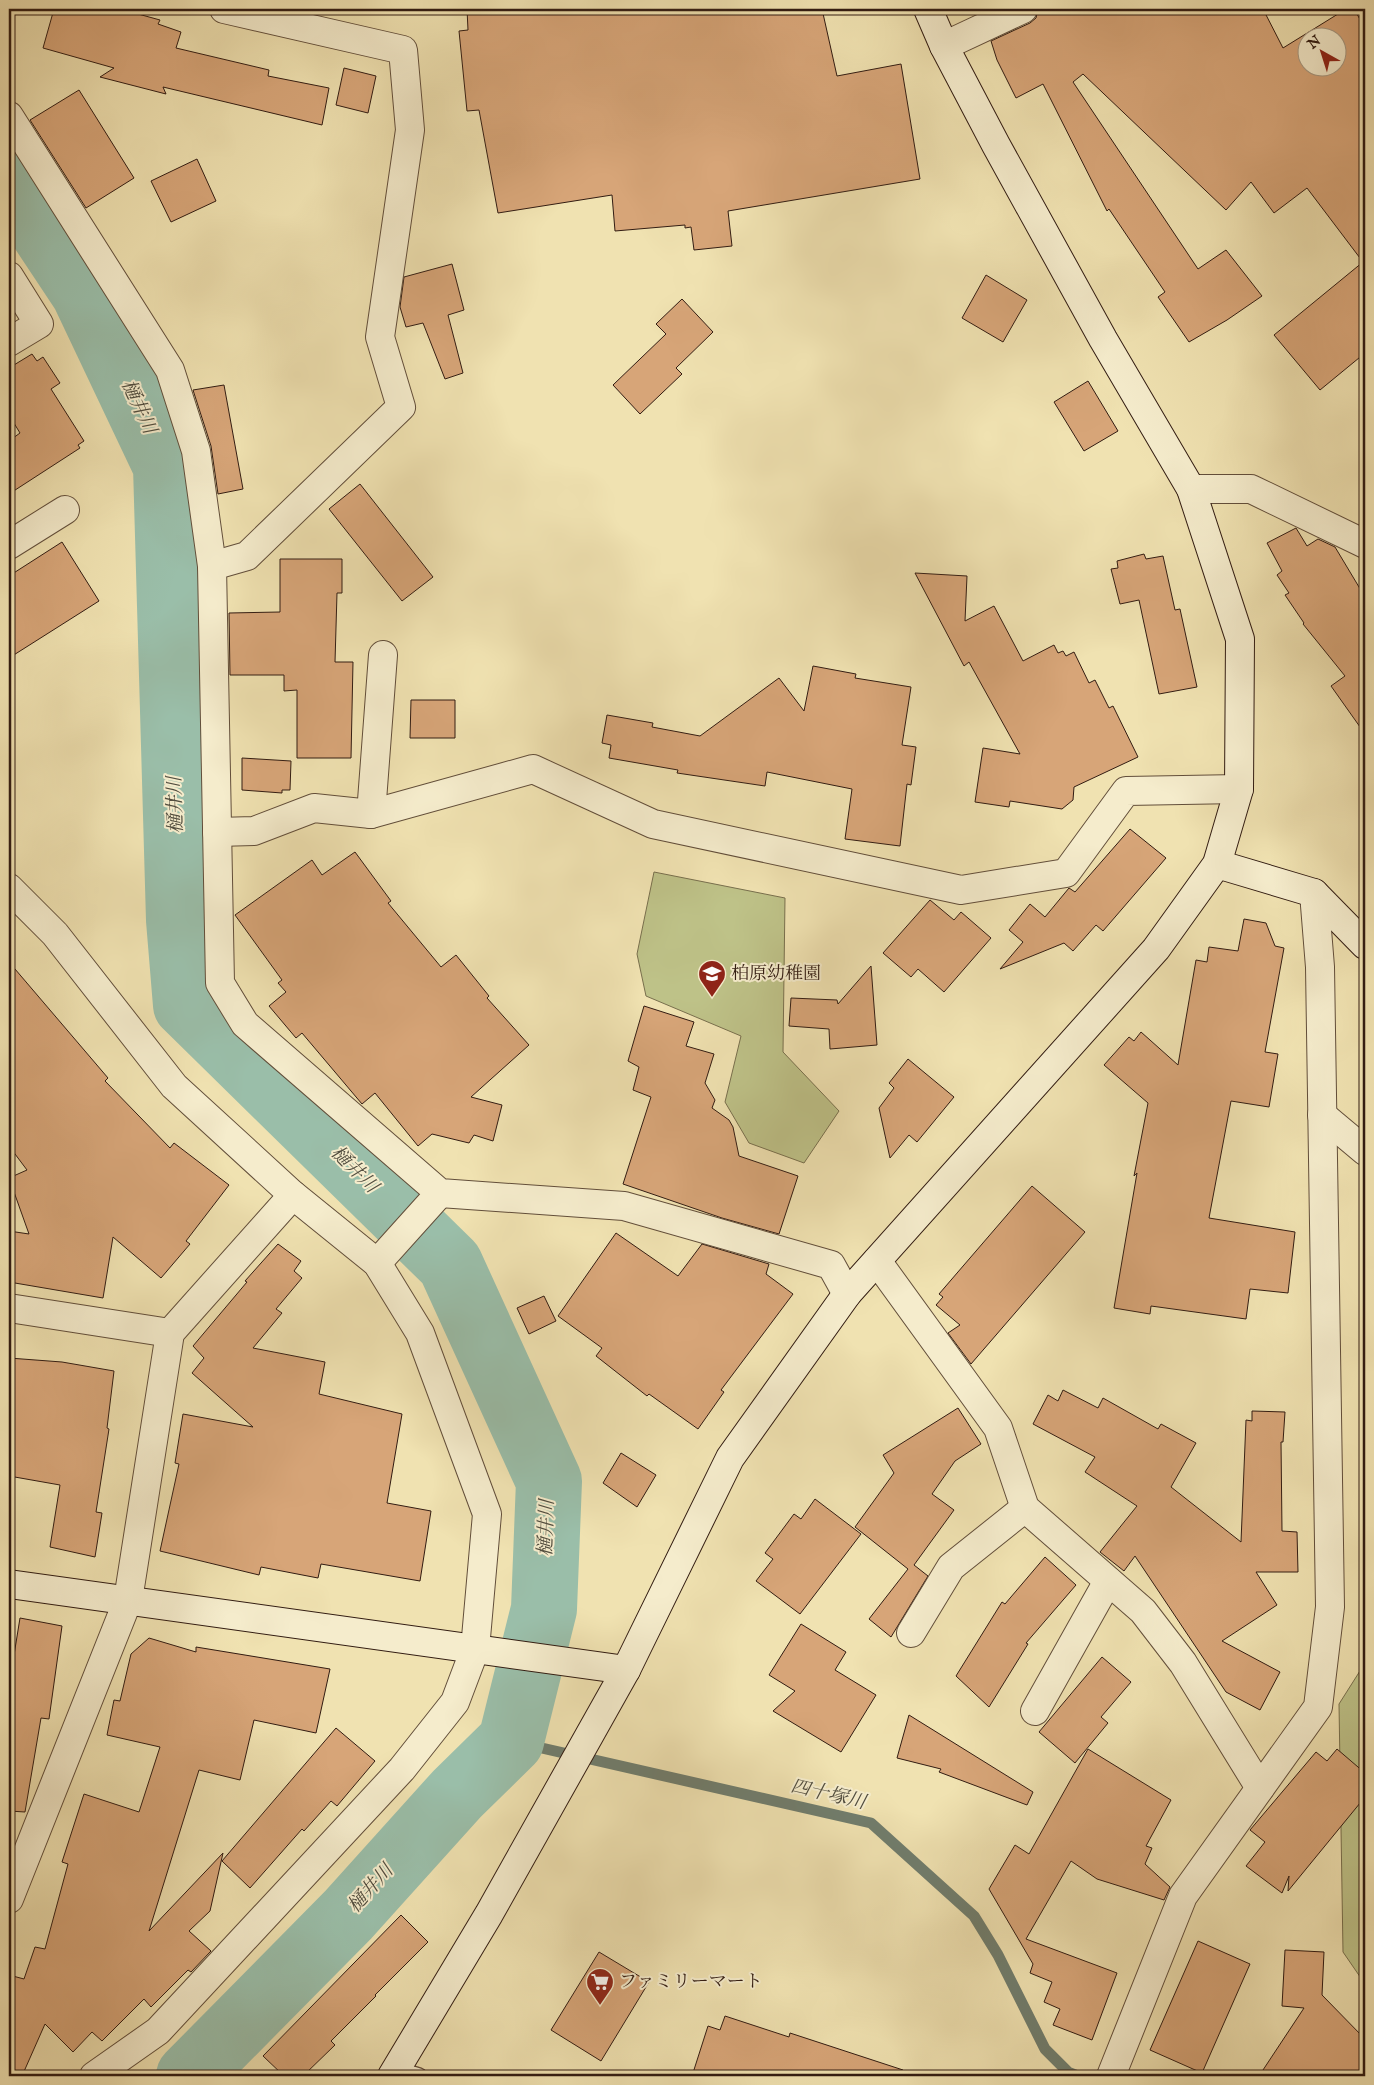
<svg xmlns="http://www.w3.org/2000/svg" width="1374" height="2085" viewBox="0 0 1374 2085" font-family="'IM FELL English','Noto Serif JP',serif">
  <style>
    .green { fill: #bec288; stroke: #786f4d }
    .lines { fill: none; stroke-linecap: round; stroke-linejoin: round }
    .stream { stroke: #707d6d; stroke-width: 11 }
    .river { stroke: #9abea9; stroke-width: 66 }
    .building { fill: #d7a578; stroke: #321c12; fill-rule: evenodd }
    .lane-casing { stroke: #624e3a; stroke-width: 18 }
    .street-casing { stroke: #624e3a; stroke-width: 30 }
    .secondary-casing { stroke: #321c12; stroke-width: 30 }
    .lane { stroke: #f5eccc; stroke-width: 15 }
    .street { stroke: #f5eccc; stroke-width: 28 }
    .secondary { stroke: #f5eccc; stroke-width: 28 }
    .labels { text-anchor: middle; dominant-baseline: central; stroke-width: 4; stroke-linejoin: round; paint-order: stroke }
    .poi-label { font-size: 18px; fill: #321c12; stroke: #f5eccc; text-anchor: start }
    .water-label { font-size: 19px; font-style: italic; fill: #514d3f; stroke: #f5eccc }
  </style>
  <rect width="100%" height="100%" fill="#f0e2b1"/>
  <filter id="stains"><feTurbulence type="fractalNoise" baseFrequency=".004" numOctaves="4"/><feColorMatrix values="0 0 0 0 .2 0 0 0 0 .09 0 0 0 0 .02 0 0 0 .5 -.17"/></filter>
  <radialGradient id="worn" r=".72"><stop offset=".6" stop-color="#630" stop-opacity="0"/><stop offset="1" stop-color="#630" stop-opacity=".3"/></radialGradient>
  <g class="green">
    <polygon points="654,872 785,898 783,1052 839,1111 804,1163 749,1143 725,1102 741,1036 646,996 637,954"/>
    <polygon points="1365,1663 1365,1984 1343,1952 1339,1704"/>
  </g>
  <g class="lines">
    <polyline class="stream" points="511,1741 871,1823 974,1916 998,1955 1045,2049 1068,2072 1078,2076"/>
    <polyline class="river" points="9,180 84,293 166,466 179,920 186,1005 450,1264 549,1481 544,1609 511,1741 457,1794 348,1915 189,2076"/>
  </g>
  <g class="building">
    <polygon points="54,9 120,9 160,20 158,24 181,32 176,48 269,70 268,76 329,88 322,125 163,87 166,94 100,77 114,68 43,48"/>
    <polygon points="467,9 822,9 837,76 901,64 920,179 728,211 732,246 694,250 691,227 685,228 685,225 615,231 612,195 498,213 479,110 467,111 459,31 468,30"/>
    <path d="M1038 9H1263L1283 48 1346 9H1354L1365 28V353L1320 390 1274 335 1363 262 1307 188 1274 213 1251 182 1226 210 1083 74 1073 82 1198 269 1226 250 1262 296 1227 320 1189 342 1158 297 1165 292 1109 209 1107 211 1043 84 1016 98 997 60 991 41 1030 23 1036 18ZM1306 38H1336V68H1306Z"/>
    <polygon points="344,68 376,76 368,113 336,105"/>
    <polygon points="79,90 134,178 86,208 30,120"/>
    <polygon points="197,159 216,201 171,222 151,181"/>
    <polygon points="452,264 464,310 448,315 463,373 445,379 423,323 406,327 400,307 404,277"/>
    <polygon points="986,275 1027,300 1003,342 962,318"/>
    <polygon points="682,299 713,332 676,368 682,374 640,414 613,385 666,334 656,324"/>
    <polygon points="32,354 37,361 43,357 60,383 51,389 84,441 78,445 80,448 9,494 9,441 20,433 9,415 9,368"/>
    <polygon points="1088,381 1118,431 1084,451 1054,402"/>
    <polygon points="224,385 243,489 218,494 211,446 193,390"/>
    <polygon points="360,484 433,577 402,601 329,509"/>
    <polygon points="1296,528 1307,546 1318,539 1335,547 1365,597 1365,734 1331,686 1345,676 1303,624 1304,623 1285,595 1289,593 1277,575 1282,571 1267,543"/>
    <polygon points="62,542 99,601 9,658 9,576"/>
    <polygon points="1144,554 1146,559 1163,556 1175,610 1180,609 1197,687 1159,694 1139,600 1120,604 1111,569 1118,568 1117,561"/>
    <polygon points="280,559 342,559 342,593 337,593 335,662 353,662 351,758 297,758 297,690 284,691 284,675 230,675 229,613 280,612"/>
    <polygon points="915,573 967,576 965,621 994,606 1023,661 1054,645 1058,653 1063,651 1066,656 1074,652 1089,683 1095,680 1109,708 1113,706 1138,757 1074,787 1073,800 1062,809 1010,801 1009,807 975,802 983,748 1020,754 969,662 964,666"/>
    <polygon points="813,666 856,674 855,678 911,687 902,745 916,747 911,785 907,784 900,846 845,839 852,789 767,772 765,786 677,773 678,770 609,758 611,745 602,743 607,715 653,723 652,727 700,736 779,678 804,711"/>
    <polygon points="411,700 455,700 455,738 410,738"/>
    <polygon points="242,758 291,761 290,790 282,790 282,793 242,790"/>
    <polygon points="1130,829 1166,858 1103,931 1096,925 1073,951 1064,943 1000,969 1023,942 1009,930 1030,904 1045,917 1069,888 1075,892"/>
    <polygon points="355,852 391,901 388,903 441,967 456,955 489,996 487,998 529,1045 471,1097 502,1105 493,1141 474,1135 469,1143 432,1134 418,1146 375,1093 362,1104 302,1033 296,1038 269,1006 286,992 278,983 282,980 235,915 312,860 322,875"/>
    <polygon points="930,900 954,920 961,912 991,938 944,992 918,969 911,977 883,953"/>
    <polygon points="1244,919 1266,923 1275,946 1284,948 1265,1052 1278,1054 1269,1107 1231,1101 1209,1218 1295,1232 1288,1293 1250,1289 1246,1319 1151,1306 1150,1314 1114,1308 1137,1173 1134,1176 1148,1103 1104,1065 1129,1037 1134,1041 1141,1032 1178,1065 1196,960 1207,962 1209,947 1238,951"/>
    <polygon points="9,962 108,1078 105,1081 170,1148 174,1143 229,1185 186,1241 190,1244 161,1278 113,1237 103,1298 9,1282 9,1231 29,1234 9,1178 27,1170 9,1146"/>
    <polygon points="871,966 877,1045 830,1049 829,1029 789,1026 791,998 837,1000 838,1004"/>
    <polygon points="644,1006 694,1022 686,1046 714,1054 705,1083 715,1100 712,1108 729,1120 733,1127 739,1156 798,1176 779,1234 722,1218 623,1184 651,1097 633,1090 639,1067 628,1061"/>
    <polygon points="908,1059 954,1097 917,1142 909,1135 890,1158 879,1108 894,1088 889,1083"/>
    <polygon points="1032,1186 1085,1232 971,1364 948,1333 960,1325 936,1305 943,1297 939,1294"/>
    <polygon points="616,1233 678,1276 702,1244 769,1264 766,1274 793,1294 721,1390 724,1392 698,1429 649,1394 647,1396 596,1356 602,1348 558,1316"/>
    <polygon points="278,1244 301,1261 294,1271 302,1278 276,1309 282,1313 253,1348 325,1362 319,1394 402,1414 387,1503 431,1511 420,1581 321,1564 318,1578 261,1567 259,1575 160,1551 179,1464 175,1463 183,1414 253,1427 192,1373 204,1358 193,1346 247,1282 245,1281"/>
    <polygon points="544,1296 556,1321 529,1334 517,1308"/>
    <polygon points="9,1358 62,1362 114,1371 107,1428 109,1429 96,1512 102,1513 95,1557 50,1547 60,1485 9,1476"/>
    <polygon points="1063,1390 1098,1408 1103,1398 1158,1429 1161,1424 1196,1443 1171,1487 1241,1542 1246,1420 1252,1421 1252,1411 1285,1412 1283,1442 1281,1442 1282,1531 1297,1532 1298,1572 1256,1572 1277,1605 1222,1641 1280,1672 1260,1710 1226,1692 1135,1556 1124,1571 1100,1552 1137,1506 1085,1472 1095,1457 1033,1424 1048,1395 1058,1401"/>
    <polygon points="958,1408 981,1444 955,1461 932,1494 954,1510 914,1565 928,1576 891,1637 869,1619 908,1569 855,1527 894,1473 883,1455"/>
    <polygon points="621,1453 656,1475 637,1507 603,1483"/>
    <polygon points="815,1499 861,1534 800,1614 756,1581 773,1559 765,1553 794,1514 801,1519"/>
    <polygon points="1045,1557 1076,1585 1026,1643 1028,1644 989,1707 956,1676 1002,1602 1005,1604"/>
    <polygon points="20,1618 62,1626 49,1719 41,1718 25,1812 9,1811 9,1686"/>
    <polygon points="801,1624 846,1652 835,1670 876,1695 841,1752 773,1711 795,1691 769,1675"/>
    <polygon points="149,1638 196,1652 196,1647 330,1669 316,1733 254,1720 240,1780 199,1770 149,1931 223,1853 210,1911 189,1931 211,1951 191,1972 188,1970 151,2007 144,1999 102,2041 92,2032 73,2052 45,2024 22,2076 9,2076 9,1975 24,1979 35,1947 45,1949 68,1864 62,1862 84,1794 139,1812 160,1747 107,1735 114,1700 120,1701 131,1654"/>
    <polygon points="1102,1657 1131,1682 1101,1717 1108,1723 1075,1763 1039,1732"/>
    <polygon points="909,1715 1033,1792 1027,1805 939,1772 941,1769 897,1758"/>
    <polygon points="336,1728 375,1761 337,1806 331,1801 304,1831 302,1829 250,1888 222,1861"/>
    <polygon points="1088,1749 1171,1800 1146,1846 1152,1848 1145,1864 1170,1887 1164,1900 1097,1879 1071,1861 1026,1939 1117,1973 1092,2040 1053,2025 1060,2009 1044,2002 1052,1982 1030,1973 1033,1964 989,1889 1015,1845 1029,1854"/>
    <polygon points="1337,1749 1365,1773 1365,1797 1288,1891 1289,1876 1282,1893 1246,1866 1265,1842 1250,1830 1316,1752 1327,1761"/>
    <polygon points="401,1915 428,1942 375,1995 376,1996 331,2041 335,2045 303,2076 284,2076 263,2056"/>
    <polygon points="1198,1941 1250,1964 1202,2073 1150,2050"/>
    <polygon points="1285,1950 1324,1952 1322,1995 1365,2039 1365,2076 1259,2076 1304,2008 1282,2006"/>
    <polygon points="599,1952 649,1982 601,2061 551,2030"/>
    <polygon points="725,2016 789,2037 790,2033 903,2070 902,2076 692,2076 708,2026 720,2030"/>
  </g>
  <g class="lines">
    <defs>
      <polyline id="lane" points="396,2069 419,2076"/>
      <g id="street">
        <polyline points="944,46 1023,9"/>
        <polyline points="9,116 170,370 196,451 212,566 220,983 245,1024 440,1193 624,1206 831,1265 847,1294"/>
        <polyline points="9,276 39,324 9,342"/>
        <polyline points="1191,489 1251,489 1365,544"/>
        <polyline points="9,545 65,510"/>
        <polyline points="212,566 247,556 401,407 380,337 410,130 403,50 224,9"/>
        <polyline points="371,814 383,655"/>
        <polyline points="217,832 254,831 314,808 371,814 533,769 653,824 961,890 1066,873 1126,791 1239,789"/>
        <polyline points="9,888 55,934 174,1086 293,1195 170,1333 128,1600 9,1899"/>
        <polyline points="1322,1115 1365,1151"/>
        <polyline points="877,1261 998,1428 1025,1508 1143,1611 1183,1663 1260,1788"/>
        <polyline points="377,1263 440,1193"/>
        <polyline points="9,1308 170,1333"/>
        <polyline points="911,1633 951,1567 1025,1508"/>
        <polyline points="1035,1711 1108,1581"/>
        <polyline points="94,2076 158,2031 402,1769 455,1702 475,1649 487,1514 420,1333 377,1263 293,1195"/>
        <polyline points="1111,2076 1183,1896 1318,1707 1330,1607 1320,967 1314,893"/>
      </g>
      <g id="secondary">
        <polyline points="1217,864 1314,893 1365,945"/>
        <polyline points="9,1584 626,1670"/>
        <polyline points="392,2076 489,1914 626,1670 730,1458 847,1294 1156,949 1217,864 1239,789 1240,639 1191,489 1103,339 996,145 944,46 928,9"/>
      </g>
    </defs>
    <use href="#lane" class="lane-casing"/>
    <use href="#street" class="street-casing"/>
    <use href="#secondary" class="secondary-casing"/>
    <use href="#lane" class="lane"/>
    <use href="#street" class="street"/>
    <use href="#secondary" class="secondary"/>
  </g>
  <defs>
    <symbol id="school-pin" viewBox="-11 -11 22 30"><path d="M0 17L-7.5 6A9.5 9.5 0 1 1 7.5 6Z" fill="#8f2418" stroke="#f5eccc"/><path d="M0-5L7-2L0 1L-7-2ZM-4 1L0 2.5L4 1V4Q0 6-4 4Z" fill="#fff"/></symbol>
    <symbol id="supermarket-pin" viewBox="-11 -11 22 30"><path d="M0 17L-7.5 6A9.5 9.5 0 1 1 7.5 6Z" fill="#8f2418" stroke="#f5eccc"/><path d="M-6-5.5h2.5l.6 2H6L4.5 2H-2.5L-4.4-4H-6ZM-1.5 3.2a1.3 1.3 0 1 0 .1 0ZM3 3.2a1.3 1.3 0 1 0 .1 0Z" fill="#fff"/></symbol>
  </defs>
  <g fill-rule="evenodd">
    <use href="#school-pin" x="696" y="958" width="32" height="43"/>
    <use href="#supermarket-pin" x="584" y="1966" width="32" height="43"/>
  </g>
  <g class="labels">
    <g class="poi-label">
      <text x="731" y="974">柏原幼稚園</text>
      <text x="619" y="1982">ファミリーマート</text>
    </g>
    <g class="water-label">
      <text transform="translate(138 407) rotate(65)">樋井川</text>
      <text transform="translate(176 805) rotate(-92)">樋井川</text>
      <text transform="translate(354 1170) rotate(45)">樋井川</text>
      <text transform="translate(547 1528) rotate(-88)">樋井川</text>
      <text transform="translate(828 1795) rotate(13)">四十塚川</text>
      <text transform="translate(371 1889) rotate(-48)">樋井川</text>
    </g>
  </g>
  <rect width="1374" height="2085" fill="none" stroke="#f0e2b1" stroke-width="30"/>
  <rect x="10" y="10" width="1354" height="2065" fill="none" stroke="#321c12" stroke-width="2.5"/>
  <rect x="15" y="15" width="1344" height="2055" fill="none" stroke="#321c12"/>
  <g transform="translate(1322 52) rotate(321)"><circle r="24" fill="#f5eccc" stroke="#a79982"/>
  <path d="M0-4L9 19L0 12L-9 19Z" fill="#8f2418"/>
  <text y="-8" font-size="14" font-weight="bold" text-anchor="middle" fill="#321c12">N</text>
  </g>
  <rect width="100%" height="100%" filter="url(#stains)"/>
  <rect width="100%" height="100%" fill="url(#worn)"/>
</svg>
